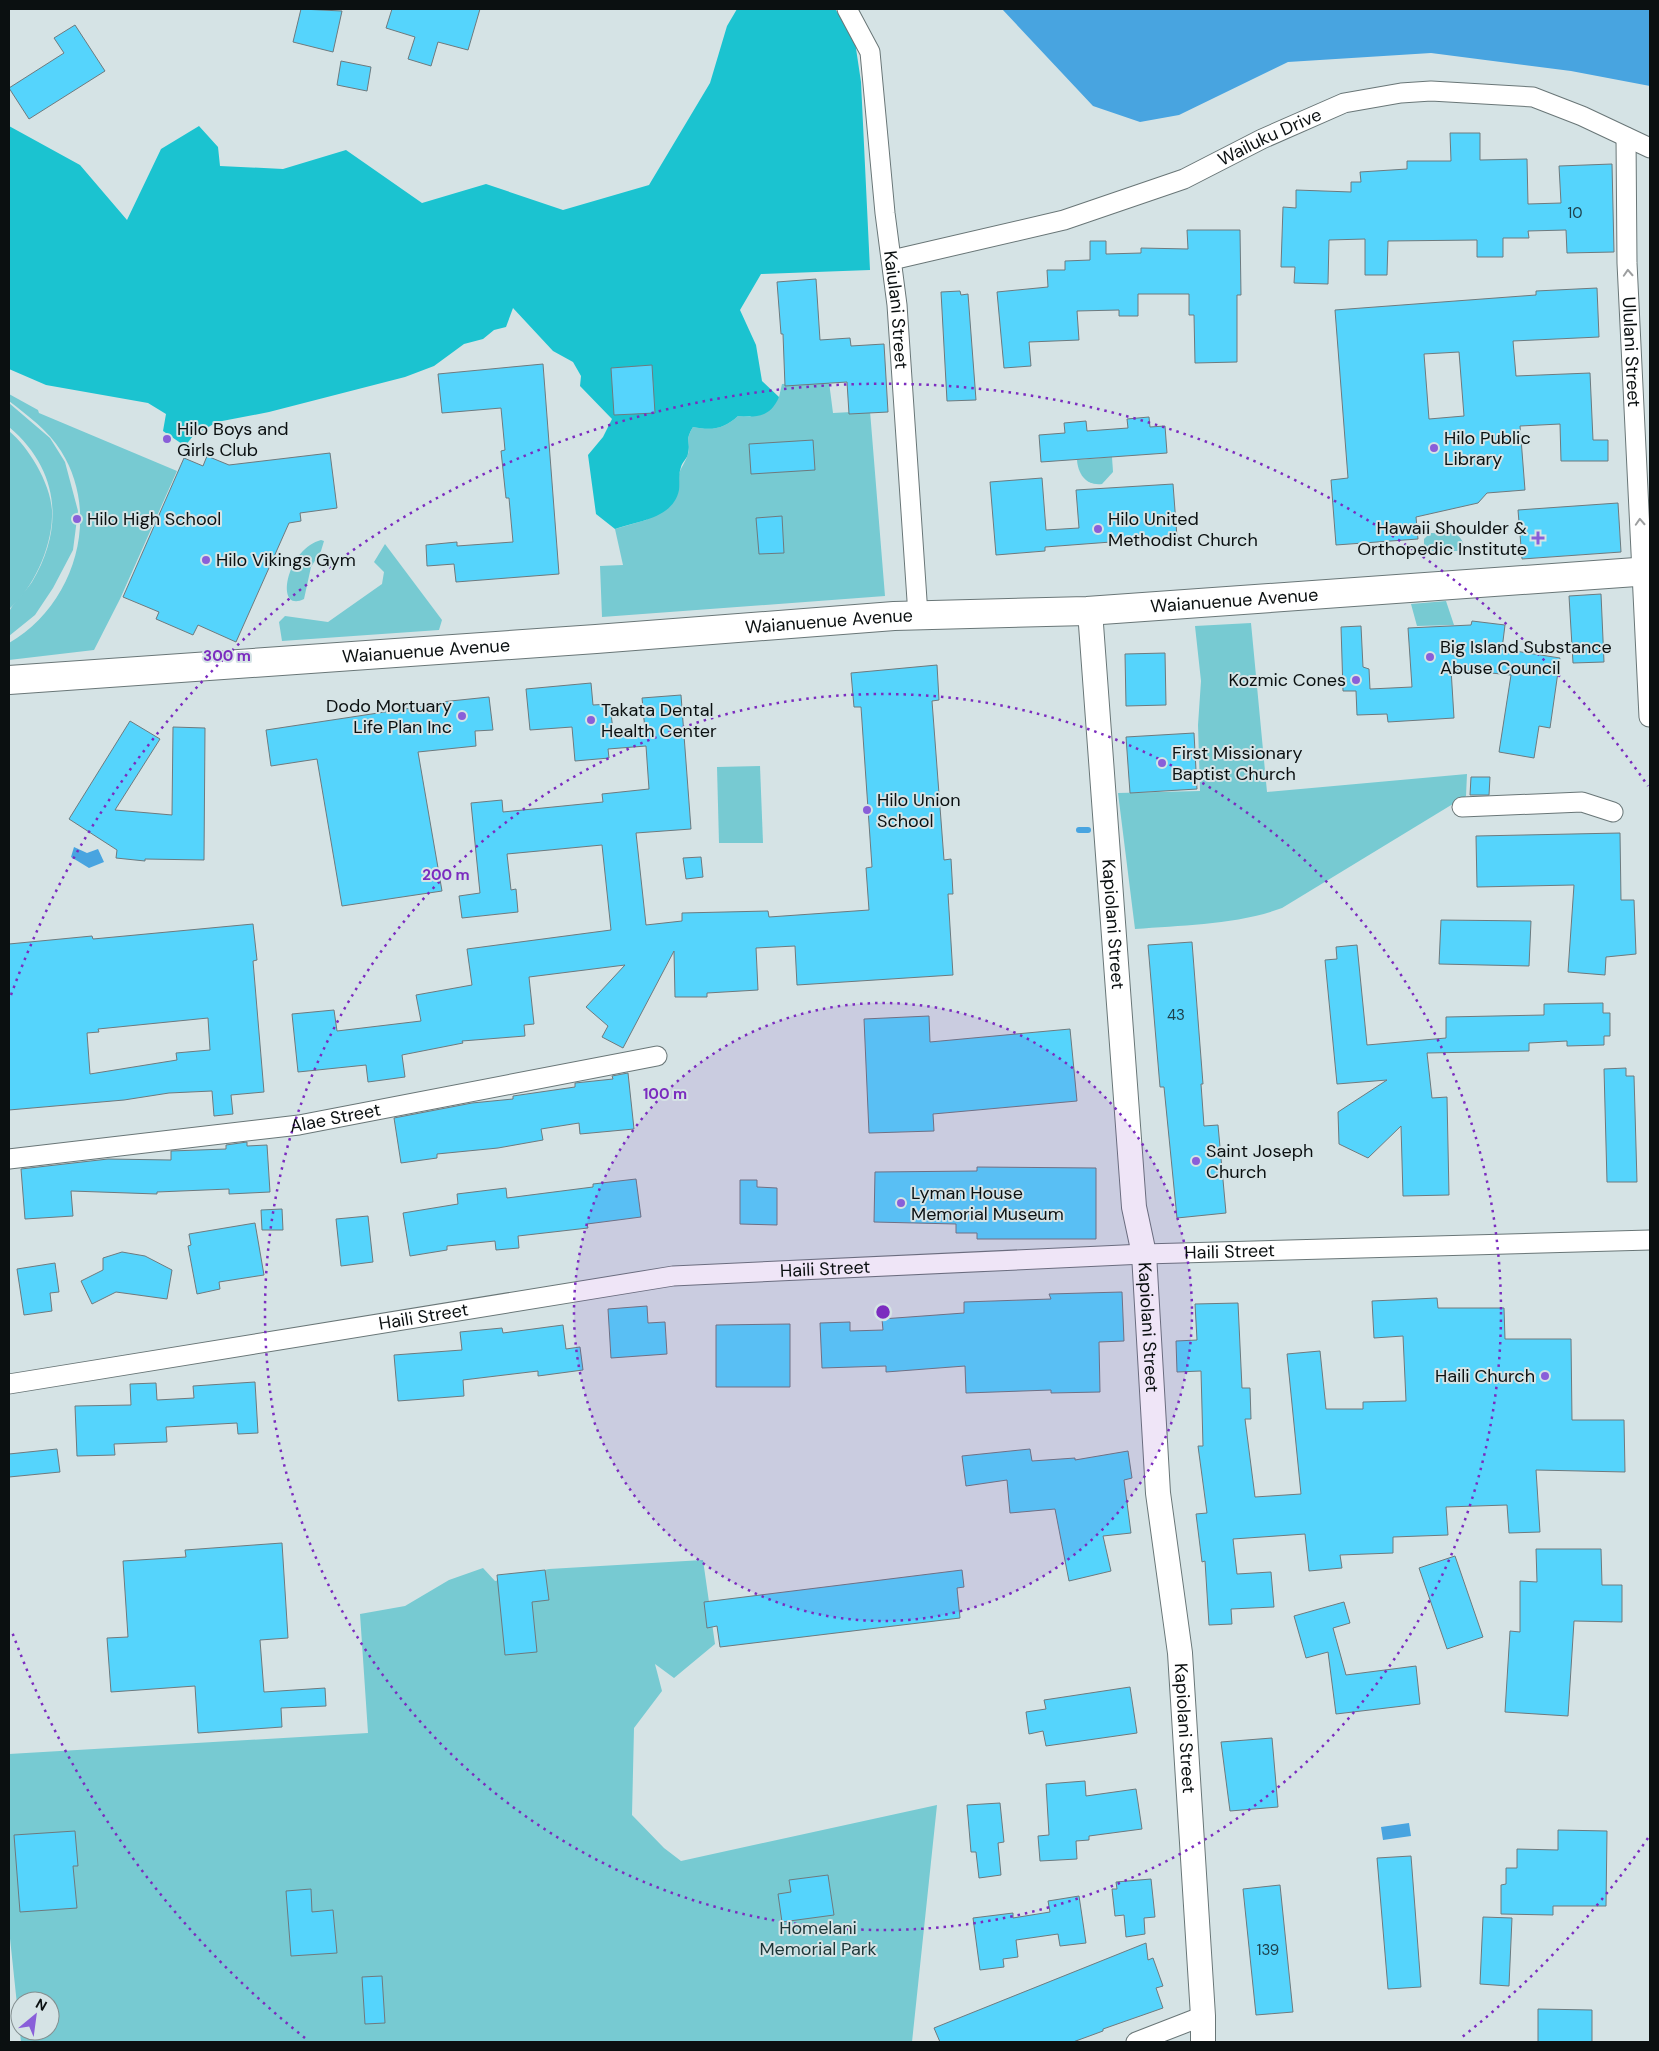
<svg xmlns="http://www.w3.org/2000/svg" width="1659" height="2051" viewBox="0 0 1659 2051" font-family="'DM Sans',sans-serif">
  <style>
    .green { fill: #77cad2; fill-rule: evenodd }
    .forest { fill: #1bc3d0 }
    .water { fill: #48a4e0 }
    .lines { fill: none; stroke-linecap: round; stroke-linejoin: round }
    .stream { stroke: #48a4e0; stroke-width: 6 }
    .building { fill: #55d4fc; stroke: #6e7a7e; fill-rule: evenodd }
    .minor-casing { stroke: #697677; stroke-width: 21 }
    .tertiary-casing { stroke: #697677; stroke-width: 26 }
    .secondary-casing { stroke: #697677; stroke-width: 30 }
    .minor { stroke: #fff; stroke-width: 19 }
    .tertiary { stroke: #fff; stroke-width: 24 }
    .secondary { stroke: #fff; stroke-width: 28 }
    .oneway { stroke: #9d9fa0 }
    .ring { fill: none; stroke: #7b2cbf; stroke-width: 2.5; stroke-dasharray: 2.5 5 }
    .poi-dot { fill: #895fd9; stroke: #d5e3e5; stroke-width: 2 }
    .labels { text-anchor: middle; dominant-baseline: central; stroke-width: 4; stroke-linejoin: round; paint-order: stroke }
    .number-label { font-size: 15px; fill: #1e414c }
    .street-label { font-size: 18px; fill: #0b1011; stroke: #d5e3e5 }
    .poi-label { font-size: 18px; fill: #0b1011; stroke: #d5e3e5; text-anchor: start }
    .park-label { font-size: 18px; fill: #1c3537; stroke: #d5e3e5 }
    .centre { fill: #7b2cbf; stroke: #d5e3e5; stroke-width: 2.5 }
    .ring-label { font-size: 15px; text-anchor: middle; font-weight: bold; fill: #7b2cbf; stroke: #d5e3e5; stroke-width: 4; stroke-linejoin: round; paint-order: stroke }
  </style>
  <rect width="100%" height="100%" fill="#d5e3e5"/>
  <g class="green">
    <path d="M829 382 833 413 870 411 885 596 602 617 600 566 623 565 615 529 646 520 679 489C676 470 683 469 688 454 691 443 684 442 693 427 712 431 724 429 738 416L750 417 779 397 782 384Z"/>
    <path d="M9 394 38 410 39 413 177 471 120 599 94 650 9 660V643C74 606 102 516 61 451 48 430 28 416 9 401Z"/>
    <path d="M9 403 50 438 65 462 78 511 73 550 53 588 35 615 9 636C9 629 7 620 9 613 10 606 27 590 32 582 65 527 59 469 9 427Z"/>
    <path d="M9 431C30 448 54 489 52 517 51 549 33 589 9 609Z"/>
    <path d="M1112 457 1113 472 1102 484C1086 486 1078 474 1077 460Z"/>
    <path d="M1430 533C1447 533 1464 529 1464 551H1424V539Z"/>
    <path d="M321 540 324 541 321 551 311 567 304 599C274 614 286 549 321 540Z"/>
    <polygon points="385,544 442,620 439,630 282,641 279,622 285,616 328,622 382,584 384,572 374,562"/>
    <polygon points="1446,601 1454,625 1417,626 1411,604"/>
    <path d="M1251 623 1267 792 1467 774 1466 796 1282 908C1236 925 1183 925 1135 929L1118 793 1200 791 1198 725 1201 681 1195 626Z"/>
    <polygon points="760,766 763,843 719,843 717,767"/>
    <path d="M703 1560 715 1644 674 1678 655 1664 662 1691 634 1728 632 1815 664 1848 681 1861 937 1805 912 2042H21L9 1929V1754L368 1733 360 1614 405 1606 449 1580 483 1568 495 1581 549 1569ZM20 2001H50V2031H20Z"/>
  </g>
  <path class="forest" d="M737 9H835L854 35 861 82 870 270 761 274 740 310 756 345 762 381 779 397C771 416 758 418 738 416 724 429 712 431 693 427 684 442 691 441 688 453 688 458 682 462 681 467 678 475 680 482 679 490 673 519 637 521 615 529L596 514 588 455 603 437 612 419 580 386 581 376 573 362 553 351 513 308 506 327 494 330 483 339 464 344 434 366 405 377 269 412 217 422 193 436 185 446 163 431 166 414 148 403 46 385 9 369V126L80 165 127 220 161 149 199 126 218 147 220 166 283 169 346 150 422 203 486 184 563 210 649 185 710 83 727 26Z"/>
  <g class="water">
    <polygon points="1002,9 1650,9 1650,86 1571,71 1431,53 1288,62 1179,115 1140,122 1093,106"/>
    <polygon points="74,847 87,853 98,849 104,862 89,868 71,857"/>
    <polygon points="1409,1823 1411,1836 1383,1840 1381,1827"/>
  </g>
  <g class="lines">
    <polyline class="stream" points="1079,830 1088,830"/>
  </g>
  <g class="building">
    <polygon points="301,9 342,11 333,52 293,42"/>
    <polygon points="392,9 480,9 468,50 438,42 431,66 408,59 415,37 386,28"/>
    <polygon points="75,25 105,71 29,119 9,88 64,53 54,38"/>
    <polygon points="341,61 371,67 367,91 337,85"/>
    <polygon points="1450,133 1480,133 1480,160 1527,159 1528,204 1561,203 1559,166 1612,164 1614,252 1567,253 1566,230 1528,231 1529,238 1503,238 1503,257 1477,257 1477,240 1388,241 1387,275 1365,275 1365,239 1329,240 1328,284 1294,283 1295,267 1281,267 1283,207 1296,208 1296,190 1351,192 1351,182 1361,182 1360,172 1407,169 1407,161 1451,161"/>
    <polygon points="1187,230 1240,230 1241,295 1237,295 1237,362 1195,363 1194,315 1189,315 1189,294 1138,294 1138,316 1119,316 1119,310 1077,311 1079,340 1029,342 1031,366 1004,368 997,292 1048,287 1047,270 1065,270 1065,261 1090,260 1090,241 1106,241 1106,254 1141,253 1141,248 1188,249"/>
    <polygon points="816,279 820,340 850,338 851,346 884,344 888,412 849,414 847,382 785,386 783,334 781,334 777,282"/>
    <path d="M1597 288 1599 337 1513 341 1516 376 1590 373 1593 440H1608V461H1561L1560 424 1520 426 1525 490 1487 493 1478 503 1416 517 1418 539 1336 545 1331 480 1348 478 1335 310 1536 295V291ZM1459 352 1464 416 1429 419 1424 354Z"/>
    <polygon points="960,291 961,295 968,294 976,400 947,401 941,292"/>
    <polygon points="543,364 559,574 456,582 454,564 427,566 426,545 457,542 457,546 513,542 509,498 506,498 501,451 505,450 501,408 442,413 438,374"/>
    <polygon points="652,365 655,413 614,415 611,368"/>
    <polygon points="1149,417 1150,427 1165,426 1167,453 1041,462 1039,435 1065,433 1064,423 1086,421 1087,431 1128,428 1127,419"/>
    <polygon points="813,440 815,470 751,474 749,444"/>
    <polygon points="330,453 337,508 300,513 301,521 289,523 236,642 198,625 193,635 156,619 159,612 123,597 184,458 203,466 207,456 229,465"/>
    <polygon points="1042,478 1046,530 1079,528 1076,490 1173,484 1177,537 1045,547 1045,551 996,555 990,482"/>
    <polygon points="1618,503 1621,552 1522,559 1518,510"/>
    <polygon points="782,516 784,553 759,554 756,518"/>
    <polygon points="1601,594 1604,662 1573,663 1569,596"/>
    <polygon points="1472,621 1505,625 1502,649 1560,658 1550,728 1539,726 1534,758 1499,752 1511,675 1451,669 1454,718 1388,722 1387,714 1357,715 1356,691 1343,691 1341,627 1361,626 1363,667 1369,669 1370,689 1412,687 1408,628 1471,625"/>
    <polygon points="1165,653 1166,705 1126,706 1125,654"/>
    <polygon points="937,665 939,700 932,701 944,860 951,859 953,894 948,894 953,975 797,985 795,946 756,948 758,990 707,993 707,997 675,997 674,951 623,1048 602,1037 608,1026 586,1007 625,965 529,977 534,1024 524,1025 525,1036 462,1041 463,1043 402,1055 405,1077 368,1082 366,1065 298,1072 292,1014 334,1010 337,1031 421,1021 416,995 472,985 467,949 611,930 602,845 507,854 511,890 516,889 518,912 462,918 459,896 480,893 471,803 502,800 503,812 603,802 602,794 649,789 646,746 608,749 609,758 575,761 572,727 530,730 526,689 591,683 593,705 610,704 613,731 645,730 642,698 681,695 691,829 636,833 646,925 682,921 682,913 768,911 769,917 869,910 866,868 872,867 861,707 854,707 851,673"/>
    <polygon points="489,697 493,730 475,731 476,746 418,752 442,891 342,906 317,759 271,766 266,730 431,705 431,703"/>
    <polygon points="130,721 160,739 115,810 172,815 173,727 205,728 204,860 145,859 145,861 116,858 117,850 69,819"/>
    <polygon points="1194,733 1197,789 1130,793 1126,737"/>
    <polygon points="1471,777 1490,777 1489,795 1470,795"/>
    <polygon points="1620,833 1621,900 1634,900 1636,954 1606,957 1605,975 1568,972 1574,885 1477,887 1476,836"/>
    <polygon points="701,857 703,877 686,879 683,858"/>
    <polygon points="1441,920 1531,921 1529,966 1439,964"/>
    <path d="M253 924 257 960 253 961 264 1092 231 1095 233 1114 214 1116 212 1091 169 1093 124 1100 9 1110V944L92 936 93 939ZM208 1018 210 1050 176 1053 177 1060 90 1074 87 1033 99 1032 98 1029Z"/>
    <polygon points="1192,942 1203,1084 1201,1084 1204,1126 1218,1125 1226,1213 1177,1218 1164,1087 1160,1087 1148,945"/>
    <polygon points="1357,945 1367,1045 1446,1038 1446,1017 1544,1015 1544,1004 1603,1003 1603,1013 1610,1013 1610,1036 1604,1036 1604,1045 1567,1046 1567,1041 1529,1043 1529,1051 1427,1053 1432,1098 1447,1097 1449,1195 1403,1196 1401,1126 1368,1158 1339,1144 1338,1112 1387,1080 1337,1084 1325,960 1337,959 1336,947"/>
    <polygon points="929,1016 930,1042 1070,1029 1077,1101 933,1114 934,1131 869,1133 864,1019"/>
    <polygon points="1626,1068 1626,1076 1634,1076 1637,1182 1607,1182 1604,1069"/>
    <polygon points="628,1073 634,1129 580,1134 579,1123 541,1129 543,1140 498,1148 437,1154 437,1158 401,1163 394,1118 472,1103 513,1099 513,1096 575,1087 575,1083 613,1079 612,1076"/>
    <polygon points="247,1142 247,1146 267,1145 270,1192 229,1194 229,1189 157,1192 157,1194 71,1191 73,1216 25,1219 21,1169 108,1159 171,1160 171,1151 226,1149 226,1145"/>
    <polygon points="977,1167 1096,1168 1096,1239 977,1239 977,1233 956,1233 956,1224 874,1222 875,1172 977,1171"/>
    <polygon points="636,1179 641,1217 587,1224 588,1228 518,1236 519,1248 496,1250 495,1241 447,1246 447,1250 410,1256 403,1213 458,1204 457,1194 506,1188 507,1198 593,1187 593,1184"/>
    <polygon points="740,1180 757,1180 757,1187 777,1188 777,1225 740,1224"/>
    <polygon points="282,1209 283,1230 262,1230 261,1210"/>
    <polygon points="368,1216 373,1262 341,1266 336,1219"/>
    <polygon points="255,1223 264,1275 219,1282 220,1289 197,1294 188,1246 191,1245 189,1234"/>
    <polygon points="122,1252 145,1256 172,1270 167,1299 116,1292 92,1304 81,1281 103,1270 103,1258"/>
    <polygon points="55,1263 59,1292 50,1293 52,1311 24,1315 17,1269"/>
    <polygon points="1122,1292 1124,1341 1099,1342 1100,1392 1051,1393 1051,1390 966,1393 965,1366 886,1372 886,1366 822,1368 820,1323 850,1322 850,1331 883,1330 882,1319 964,1313 964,1302 1051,1299 1049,1294"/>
    <polygon points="1437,1298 1438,1308 1504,1308 1505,1339 1571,1339 1572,1420 1624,1420 1625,1472 1536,1470 1540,1532 1509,1533 1507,1505 1446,1507 1448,1535 1393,1537 1393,1553 1340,1555 1342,1568 1309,1571 1305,1534 1233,1539 1237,1574 1271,1572 1274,1607 1231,1609 1232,1624 1209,1625 1205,1561 1202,1562 1196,1514 1207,1513 1198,1446 1203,1446 1201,1371 1177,1372 1176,1341 1197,1340 1195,1304 1238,1303 1242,1388 1250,1388 1251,1419 1245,1419 1255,1497 1301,1494 1287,1354 1320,1351 1326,1409 1363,1409 1363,1402 1406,1401 1403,1336 1374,1338 1372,1301"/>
    <polygon points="647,1306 648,1323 665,1322 667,1354 611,1358 608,1309"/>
    <polygon points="790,1324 790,1387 716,1387 716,1325"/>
    <polygon points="563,1325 566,1349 580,1347 583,1370 538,1376 538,1371 463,1380 464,1396 398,1401 394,1355 462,1350 460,1332 502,1328 503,1333"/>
    <polygon points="255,1382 258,1433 238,1434 237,1423 166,1427 167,1442 114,1444 115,1455 77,1456 75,1406 131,1405 130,1384 156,1383 157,1400 194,1398 193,1386"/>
    <polygon points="57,1449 60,1472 9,1477 9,1454"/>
    <polygon points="1030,1449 1032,1461 1075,1458 1075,1460 1128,1451 1132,1478 1124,1480 1131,1533 1103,1536 1111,1571 1069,1581 1055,1509 1010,1513 1007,1480 966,1486 962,1456"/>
    <polygon points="282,1543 288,1638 260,1640 264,1692 325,1688 326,1706 281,1708 282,1727 198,1733 195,1686 111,1692 107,1638 128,1637 123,1561 186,1557 185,1550"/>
    <polygon points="1536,1549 1601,1549 1602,1585 1622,1585 1622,1622 1574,1621 1568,1716 1505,1712 1510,1631 1520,1632 1520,1581 1537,1582"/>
    <polygon points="1455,1556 1483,1637 1447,1649 1419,1568"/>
    <polygon points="545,1570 549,1600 532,1602 537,1652 505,1655 497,1575"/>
    <polygon points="962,1570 964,1587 957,1588 960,1618 720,1647 717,1626 707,1628 704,1602"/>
    <polygon points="1344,1602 1350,1623 1333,1628 1346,1675 1416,1666 1420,1704 1336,1714 1328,1652 1306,1658 1294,1616"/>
    <polygon points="1130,1687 1137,1733 1046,1746 1043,1731 1029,1734 1026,1712 1046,1709 1044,1700"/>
    <polygon points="1272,1738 1278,1807 1230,1811 1221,1742"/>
    <polygon points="1085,1781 1086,1796 1136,1789 1142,1829 1089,1836 1089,1840 1076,1841 1077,1859 1040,1861 1038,1836 1049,1835 1046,1784"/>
    <polygon points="1000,1803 1004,1842 998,1843 1001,1875 979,1878 976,1852 971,1852 967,1805"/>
    <polygon points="1558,1830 1607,1831 1606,1906 1553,1906 1553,1915 1501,1914 1501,1885 1506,1884 1506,1868 1517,1868 1517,1849 1558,1850"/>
    <polygon points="75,1831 78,1866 73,1866 77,1908 20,1912 14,1835"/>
    <polygon points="1411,1856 1421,1987 1388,1989 1377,1858"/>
    <polygon points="828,1875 834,1915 782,1922 778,1894 791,1892 789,1880"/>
    <polygon points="1151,1879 1155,1917 1144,1918 1145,1934 1126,1937 1124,1915 1115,1916 1112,1889 1117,1889 1116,1882"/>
    <polygon points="1280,1885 1293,2012 1256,2015 1243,1889"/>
    <polygon points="311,1889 312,1912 333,1910 337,1953 291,1956 286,1891"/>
    <polygon points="1079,1896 1086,1943 1060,1946 1058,1934 1016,1940 1018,1957 1003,1959 1004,1967 980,1970 973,1918 1013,1913 1013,1918 1050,1912 1048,1901"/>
    <polygon points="1483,1917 1512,1918 1509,1986 1480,1984"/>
    <polygon points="1146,1943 1148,1960 1153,1958 1163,1986 1156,1988 1163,2008 1103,2029 1103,2031 1073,2042 940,2042 934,2028"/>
    <polygon points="382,1976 385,2023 365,2024 362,1977"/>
    <polygon points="1538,2009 1592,2010 1592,2042 1538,2042"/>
  </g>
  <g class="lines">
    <defs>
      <g id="minor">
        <path id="s1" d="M847 9 870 52 885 213 897 305 918 615"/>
        <path id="s2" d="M1626 137 1627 263 1649 717"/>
        <path id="s3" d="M892 260 1064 220 1184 179 1262 139 1344 103 1401 93 1431 91 1533 97 1582 116 1650 148"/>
        <polyline points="1462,807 1582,802 1613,812"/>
        <path id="s4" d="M9 1159 299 1125 657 1056"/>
        <path id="s5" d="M9 1384 673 1276 1144 1254 1650 1240"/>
        <polyline points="1136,2042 1203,2016"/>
      </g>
      <g id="tertiary">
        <path id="s6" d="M1090 611 1134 1207 1144 1254 1158 1493 1180 1653 1203 2016V2042"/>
      </g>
      <g id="secondary">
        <path id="s7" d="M9 680 596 639 894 616 1087 611 1650 571"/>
      </g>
    </defs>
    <use href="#minor" class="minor-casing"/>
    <use href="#tertiary" class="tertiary-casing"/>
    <use href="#secondary" class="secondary-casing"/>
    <use href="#minor" class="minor"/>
    <use href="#tertiary" class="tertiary"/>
    <use href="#secondary" class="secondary"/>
  </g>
  <defs><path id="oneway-chevron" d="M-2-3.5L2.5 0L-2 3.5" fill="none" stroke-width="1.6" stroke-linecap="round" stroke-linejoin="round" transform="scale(1.25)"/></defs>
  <g class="oneway">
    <use href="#oneway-chevron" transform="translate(1628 273) rotate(-93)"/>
    <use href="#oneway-chevron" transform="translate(1640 522) rotate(-93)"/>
  </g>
  <circle cx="883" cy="1312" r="309" fill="#7b2cbf" fill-opacity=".12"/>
  <g class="ring">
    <circle cx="883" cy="1312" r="309"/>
    <circle cx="883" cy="1312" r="618"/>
    <path d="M1648 1838A928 928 0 0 1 1461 2038M305 2038A928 928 0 0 1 11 1629M11 995A928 928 0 0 1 1648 786"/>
  </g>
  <g class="poi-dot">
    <circle cx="167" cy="439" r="5"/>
    <circle cx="1434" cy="448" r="5"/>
    <circle cx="77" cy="519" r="5"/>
    <circle cx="1098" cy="529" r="5"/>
    <path d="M1535.5 530.5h5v5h5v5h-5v5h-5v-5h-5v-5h5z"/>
    <circle cx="206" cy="560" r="5"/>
    <circle cx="1430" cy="657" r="5"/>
    <circle cx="1356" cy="680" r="5"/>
    <circle cx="462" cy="716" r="5"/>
    <circle cx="591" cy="720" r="5"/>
    <circle cx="1162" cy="763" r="5"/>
    <circle cx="867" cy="810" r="5"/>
    <circle cx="1196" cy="1161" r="5"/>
    <circle cx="901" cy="1203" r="5"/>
    <circle cx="1545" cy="1376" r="5"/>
  </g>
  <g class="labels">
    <g class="number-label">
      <text x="1575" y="213">10</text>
      <text x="1176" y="1015">43</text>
      <text x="1268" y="1950">139</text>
    </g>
    <g class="street-label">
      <text stroke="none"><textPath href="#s3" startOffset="399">Wailuku Drive</textPath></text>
      <text stroke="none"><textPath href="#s1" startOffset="308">Kaiulani Street</textPath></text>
      <text stroke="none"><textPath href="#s2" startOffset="215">Ululani Street</textPath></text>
      <text stroke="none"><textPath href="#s7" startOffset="1228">Waianuenue Avenue</textPath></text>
      <text stroke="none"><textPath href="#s7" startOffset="822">Waianuenue Avenue</textPath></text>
      <text stroke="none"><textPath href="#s7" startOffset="418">Waianuenue Avenue</textPath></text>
      <text stroke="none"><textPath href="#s6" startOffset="314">Kapiolani Street</textPath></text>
      <text stroke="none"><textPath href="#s4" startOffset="329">Alae Street</textPath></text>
      <text stroke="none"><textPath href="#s5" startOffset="1230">Haili Street</textPath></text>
      <text stroke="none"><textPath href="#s5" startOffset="825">Haili Street</textPath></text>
      <text stroke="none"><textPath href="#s5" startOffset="420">Haili Street</textPath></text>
      <text stroke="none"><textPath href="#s6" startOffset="719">Kapiolani Street</textPath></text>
      <text stroke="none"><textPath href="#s6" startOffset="1122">Kapiolani Street</textPath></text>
    </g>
    <g class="poi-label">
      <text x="177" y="429">Hilo Boys and<tspan x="177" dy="21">Girls Club</tspan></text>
      <text x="1444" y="438">Hilo Public<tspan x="1444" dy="21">Library</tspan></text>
      <text x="87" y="519">Hilo High School</text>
      <text x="1108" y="519">Hilo United<tspan x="1108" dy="21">Methodist Church</tspan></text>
      <text x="1527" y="528" text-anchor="end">Hawaii Shoulder &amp;<tspan x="1527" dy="21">Orthopedic Institute</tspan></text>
      <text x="216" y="560">Hilo Vikings Gym</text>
      <text x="1440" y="647">Big Island Substance<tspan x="1440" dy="21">Abuse Council</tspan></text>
      <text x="1346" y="680" text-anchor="end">Kozmic Cones</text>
      <text x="452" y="706" text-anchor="end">Dodo Mortuary<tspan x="452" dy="21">Life Plan Inc</tspan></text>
      <text x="601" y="710">Takata Dental<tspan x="601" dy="21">Health Center</tspan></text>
      <text x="1172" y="753">First Missionary<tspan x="1172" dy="21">Baptist Church</tspan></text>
      <text x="877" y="800">Hilo Union<tspan x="877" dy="21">School</tspan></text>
      <text x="1206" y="1151">Saint Joseph<tspan x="1206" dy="21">Church</tspan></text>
      <text x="911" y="1193">Lyman House<tspan x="911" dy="21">Memorial Museum</tspan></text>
      <text x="1535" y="1376" text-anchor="end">Haili Church</text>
    </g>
    <g class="park-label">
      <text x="818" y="1928">Homelani<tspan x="818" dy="21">Memorial Park</tspan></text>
    </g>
  </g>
  <circle cx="883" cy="1312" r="8" class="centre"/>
  <g class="ring-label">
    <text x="227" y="661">300 m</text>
    <text x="446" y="880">200 m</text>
    <text x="665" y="1099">100 m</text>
  </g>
  <rect width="1659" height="2051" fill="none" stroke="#0b1011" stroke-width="20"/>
  <g transform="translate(35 2016) rotate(29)"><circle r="24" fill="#d5e3e5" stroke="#848f90"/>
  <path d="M0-4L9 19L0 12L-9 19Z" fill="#895fd9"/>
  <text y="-8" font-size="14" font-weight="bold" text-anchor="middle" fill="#0b1011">N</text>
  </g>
</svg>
